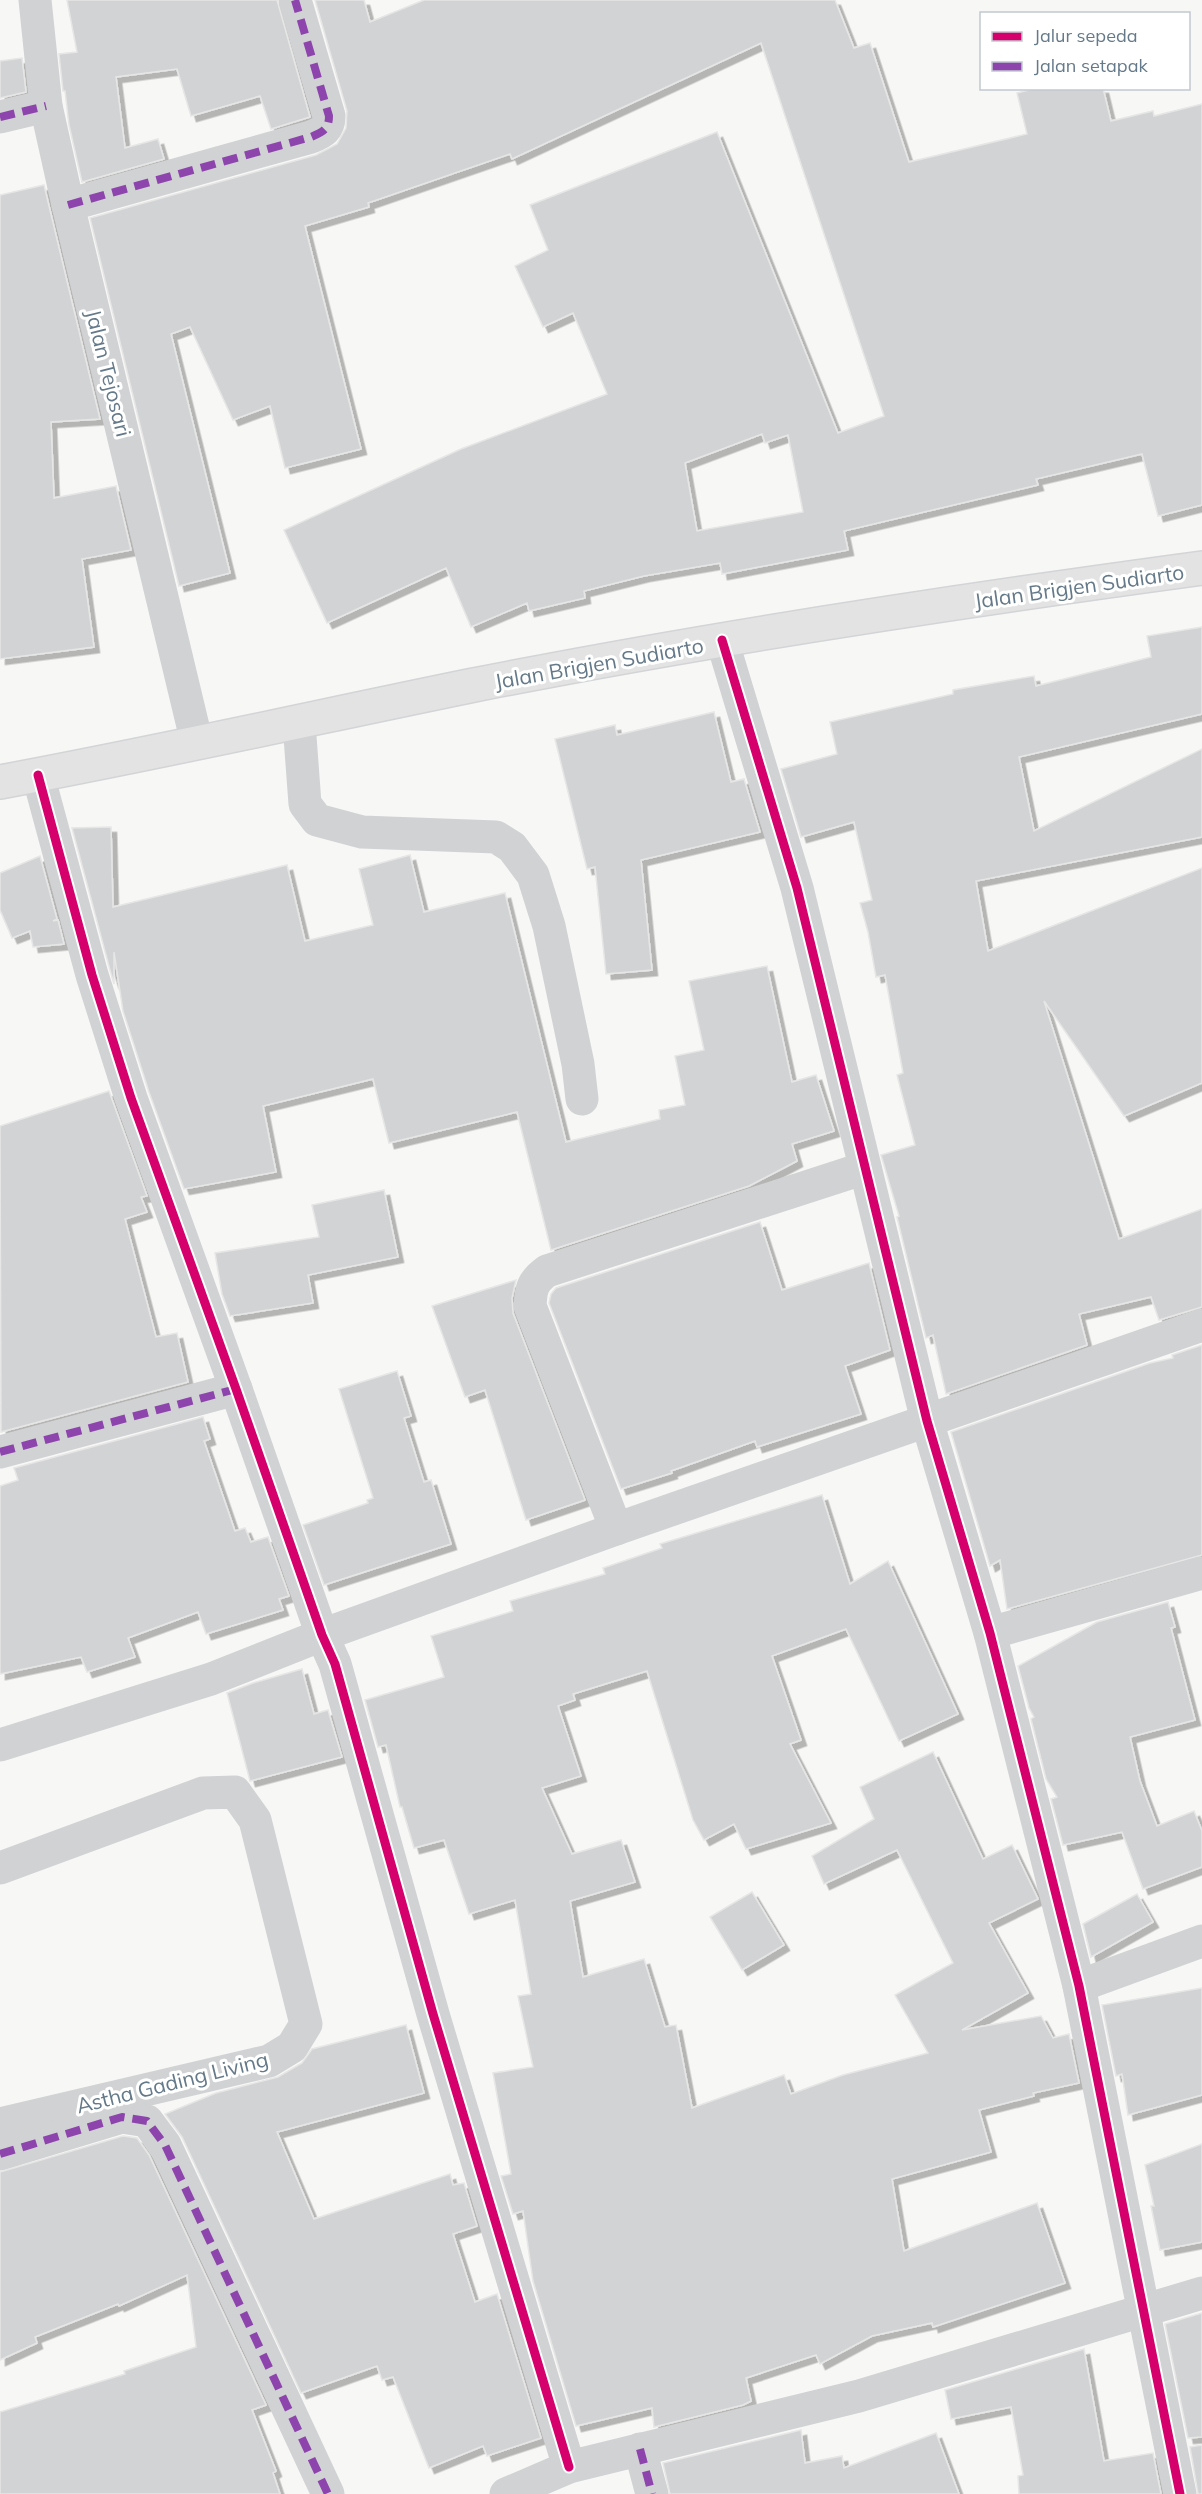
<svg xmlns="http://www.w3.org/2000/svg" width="1202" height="2494" viewBox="0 0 1202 2494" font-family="Mulish,sans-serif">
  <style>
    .building { fill: #d2d3d4; stroke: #e6e6e6; stroke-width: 1.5; fill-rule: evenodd; filter: url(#shadow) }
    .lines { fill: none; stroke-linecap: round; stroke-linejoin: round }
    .primary-casing { stroke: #d3d4d5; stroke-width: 36 }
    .minor { stroke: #d1d2d3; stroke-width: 33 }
    .primary { stroke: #e3e3e4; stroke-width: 33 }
    .quiet { stroke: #8e44ad; stroke-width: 8; stroke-dasharray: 15 8; stroke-linecap: butt }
    .cycleway-casing { stroke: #fff; stroke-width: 13 }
    .cycleway { stroke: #d6006c; stroke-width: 9 }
    .labels { text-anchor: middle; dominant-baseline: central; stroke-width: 6; stroke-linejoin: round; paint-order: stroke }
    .street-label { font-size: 21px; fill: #647989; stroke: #fff }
  </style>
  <defs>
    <filter id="shadow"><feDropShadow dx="5.5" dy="5.5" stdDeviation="0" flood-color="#0004"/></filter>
  </defs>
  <rect width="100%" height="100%" fill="#f7f7f6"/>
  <g class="building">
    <polygon points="67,0 277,0 310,117 271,129 260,96 191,116 177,69 116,77 125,148 158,139 164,159 82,182 69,125 65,91 63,91 59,54 77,52"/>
    <path d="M315 0H364L370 22 424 0H835L854 48 870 43 909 162 1027 134 1017 93 1037 88H1103L1111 121 1153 111 1154 116 1202 104V505L1158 516 1142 454 1036 479 1038 485 844 531 848 550 722 574 720 563 644 576 584 591 585 598 529 611 527 603 471 627 446 568 327 623 284 530 461 449 607 394 573 313 543 327 515 266 548 250 530 205 717 132 838 433 884 416 761 43 512 159 510 154 368 203 369 207 305 226 361 449 285 468 270 406 233 420 190 327 171 334 230 573 179 586 90 218 316 155 337 144 346 128 347 111ZM762 434 765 443 788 435 803 512 697 531 685 463Z"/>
    <polygon points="22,58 26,92 0,98 0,61"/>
    <polygon points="44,185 100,419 51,422 54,498 116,486 131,550 82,559 94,647 0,659 0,195"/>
    <polygon points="1202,627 1202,714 1019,757 1034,831 1202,749 1202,837 976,881 988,951 1202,868 1202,1083 1124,1116 1044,1001 1119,1239 1202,1209 1202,1307 1159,1320 1151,1297 1079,1314 1087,1345 946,1394 933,1335 926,1338 897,1217 899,1216 881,1155 915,1145 897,1075 903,1073 885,975 876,977 868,932 860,903 872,900 854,822 801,837 781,769 837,754 830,722 953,694 953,690 1034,676 1036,686 1151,657 1147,636"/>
    <polygon points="714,712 731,782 744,779 760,832 641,860 652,970 606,974 595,867 587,869 555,739 615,725 617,735"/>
    <polygon points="111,827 113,907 287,865 305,941 373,925 359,869 410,855 424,912 505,893 566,1142 660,1119 659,1110 685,1105 675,1056 704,1050 689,981 767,966 792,1082 816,1075 834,1131 792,1144 797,1161 749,1186 551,1250 517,1112 389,1143 373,1079 263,1106 276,1172 184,1189 149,1092 123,1011 114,952 114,984 110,970 72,828"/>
    <polygon points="40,856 57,919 53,921 58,920 64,944 33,947 30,931 12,938 0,910 0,873"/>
    <polygon points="109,1091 147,1196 141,1197 147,1212 125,1219 156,1337 177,1333 188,1382 1,1432 0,1126"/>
    <polygon points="384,1190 398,1257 308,1275 313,1303 230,1316 222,1294 215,1253 319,1237 312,1205"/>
    <polygon points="760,1222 782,1290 869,1263 890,1350 845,1366 861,1414 757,1447 755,1441 671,1471 672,1473 621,1489 549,1303 551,1294 556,1288"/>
    <polygon points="516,1280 512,1298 513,1313 585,1500 526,1520 485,1390 465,1397 432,1306"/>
    <polygon points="1202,1345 1202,1555 1007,1609 1000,1560 990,1566 951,1432 1150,1363 1173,1358 1172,1355"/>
    <polygon points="397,1371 411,1416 404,1418 424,1482 431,1480 451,1544 324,1585 303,1525 368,1503 367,1500 373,1498 339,1389"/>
    <polygon points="203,1417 210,1439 204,1441 235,1531 245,1528 251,1542 268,1537 289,1596 279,1599 283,1610 206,1634 198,1612 128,1638 135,1657 87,1672 81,1657 0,1674 0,1486 18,1480 14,1468"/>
    <polygon points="822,1495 850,1584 888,1561 958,1714 899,1741 846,1629 772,1656 801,1740 790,1744 831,1823 746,1849 734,1824 704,1840 693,1820 647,1671 573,1694 575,1700 558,1706 581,1776 542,1788 572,1854 621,1840 635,1882 570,1901 583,1977 644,1959 665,2027 676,2025 692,2108 784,2075 791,2094 843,2075 928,2053 895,1995 953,1963 897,1850 824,1884 812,1856 874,1819 860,1787 933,1752 983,1859 1012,1845 1038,1899 989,1923 1028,1993 962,2030 1041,2016 1053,2038 1069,2034 1079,2083 1033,2093 1034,2096 979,2110 991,2152 892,2179 904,2251 1037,2203 1065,2283 933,2327 932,2323 872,2336 820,2364 816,2355 746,2378 751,2401 743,2405 654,2427 652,2408 576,2426 533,2281 523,2211 513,2214 501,2176 511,2174 493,2073 533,2067 518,1996 531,1994 515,1900 469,1914 444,1840 414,1848 402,1807 400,1807 386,1745 378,1747 365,1700 444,1677 431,1636 513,1611 510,1601 605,1574 603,1568 662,1548 660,1544"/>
    <polygon points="1168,1602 1175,1627 1171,1628 1195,1720 1130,1737 1140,1781 1157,1826 1194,1811 1202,1831 1202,1867 1143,1889 1122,1832 1063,1845 1051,1799 1057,1797 1046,1779 1031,1719 1034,1717 1029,1708 1018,1666 1097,1622"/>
    <polygon points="302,1669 314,1714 328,1710 342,1757 250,1781 227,1693 253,1683"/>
    <polygon points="752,1892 784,1945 742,1970 710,1917"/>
    <polygon points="1137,1894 1153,1922 1091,1957 1083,1924"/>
    <polygon points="1202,1988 1202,2095 1128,2115 1122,2074 1116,2076 1102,2005"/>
    <polygon points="406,2025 424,2093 277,2132 314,2219 450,2174 453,2185 464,2183 477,2226 453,2234 475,2302 497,2294 541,2438 487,2456 483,2446 429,2468 393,2377 382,2380 377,2366 301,2393 182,2137 165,2114 216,2093 278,2077 302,2063 312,2049"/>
    <polygon points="123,2136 137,2138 149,2155 266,2405 252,2410 276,2471 273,2473 280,2494 0,2494 0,2412 125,2374 124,2371 196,2347 187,2275 119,2306 118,2304 35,2337 37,2343 0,2360 0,2172"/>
    <polygon points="1202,2144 1202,2242 1160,2250 1151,2206 1154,2206 1145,2165"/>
    <polygon points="1202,2313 1202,2437 1188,2438 1165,2324"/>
    <polygon points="1084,2349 1104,2461 1153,2453 1161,2494 1019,2494 1018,2476 1023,2475 1011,2407 951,2419 945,2390"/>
    <polygon points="801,2430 805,2463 842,2456 844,2468 936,2433 959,2494 670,2494 663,2463"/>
    <polygon points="1202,2445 1202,2494 1198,2494 1190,2447"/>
  </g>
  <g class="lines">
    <defs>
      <path id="primary" d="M0 782C157 753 313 718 469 686 711 638 957 601 1202 568"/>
    </defs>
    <use href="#primary" class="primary-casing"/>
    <g class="minor">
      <polyline points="35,0 46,106 68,205 197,743"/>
      <polyline points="0,117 46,106"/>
      <path d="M68 205 311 137C323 132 329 129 329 116L295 0"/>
      <polyline points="722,640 797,888 927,1421 990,1633 1079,1986 1180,2494"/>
      <polyline points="299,723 305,804 317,820 362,832 496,837 512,847 533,875 549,926 578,1064 582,1099"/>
      <polyline points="38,775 92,975 131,1098 236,1389 322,1635 335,1664 433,2014 569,2467"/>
      <polyline points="0,1452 236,1389"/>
      <path d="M616 1529 530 1306C531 1289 532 1282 547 1271L865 1168"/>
      <polyline points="990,1633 1202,1573"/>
      <polyline points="0,1745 211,1679 322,1635 616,1529 1202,1325"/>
      <polyline points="0,1868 203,1793 235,1792 255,1820 306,2024 292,2047 269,2061 0,2124"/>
      <polyline points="1079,1986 1202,1941"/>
      <polyline points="0,2154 122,2117 147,2121 165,2145 328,2494"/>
      <polyline points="640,2449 652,2494"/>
      <polyline points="506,2494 569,2467 859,2396 1202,2293"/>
    </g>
    <use href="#primary" class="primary"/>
    <g class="quiet">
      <polyline points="0,117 46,106"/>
      <path d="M68 205 311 137C323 132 329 129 329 116L295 0"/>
      <polyline points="0,1452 236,1389"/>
      <polyline points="0,2154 122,2117 147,2121 165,2145 328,2494"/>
      <polyline points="640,2449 652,2494"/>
    </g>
    <defs>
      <g id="cycleway">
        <polyline points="722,640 797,888 927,1421 990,1633 1079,1986 1180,2494"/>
        <polyline points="38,775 92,975 131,1098 236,1389 322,1635 335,1664 433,2014 569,2467"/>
      </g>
    </defs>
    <use href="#cycleway" class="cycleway-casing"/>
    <use href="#cycleway" class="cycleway"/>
  </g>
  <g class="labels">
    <g class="street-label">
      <text transform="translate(109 373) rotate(76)">Jalan Tejosari</text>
      <text transform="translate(1079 586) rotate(-8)">Jalan Brigjen Sudiarto</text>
      <text transform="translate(599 663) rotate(-10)">Jalan Brigjen Sudiarto</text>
      <text transform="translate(172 2082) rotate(-14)">Astha Gading Living</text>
    </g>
  </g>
  <rect x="980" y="12" width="210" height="78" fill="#ffffff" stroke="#c1c9d0" stroke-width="1.5"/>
  <rect x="992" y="32" width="30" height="9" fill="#d6006c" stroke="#c1c9d0" stroke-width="1.5"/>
  <text x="1034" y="42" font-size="18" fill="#647989">Jalur sepeda</text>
  <rect x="992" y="62" width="30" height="9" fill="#8e44ad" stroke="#c1c9d0" stroke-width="1.5"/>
  <text x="1034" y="72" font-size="18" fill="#647989">Jalan setapak</text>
</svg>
